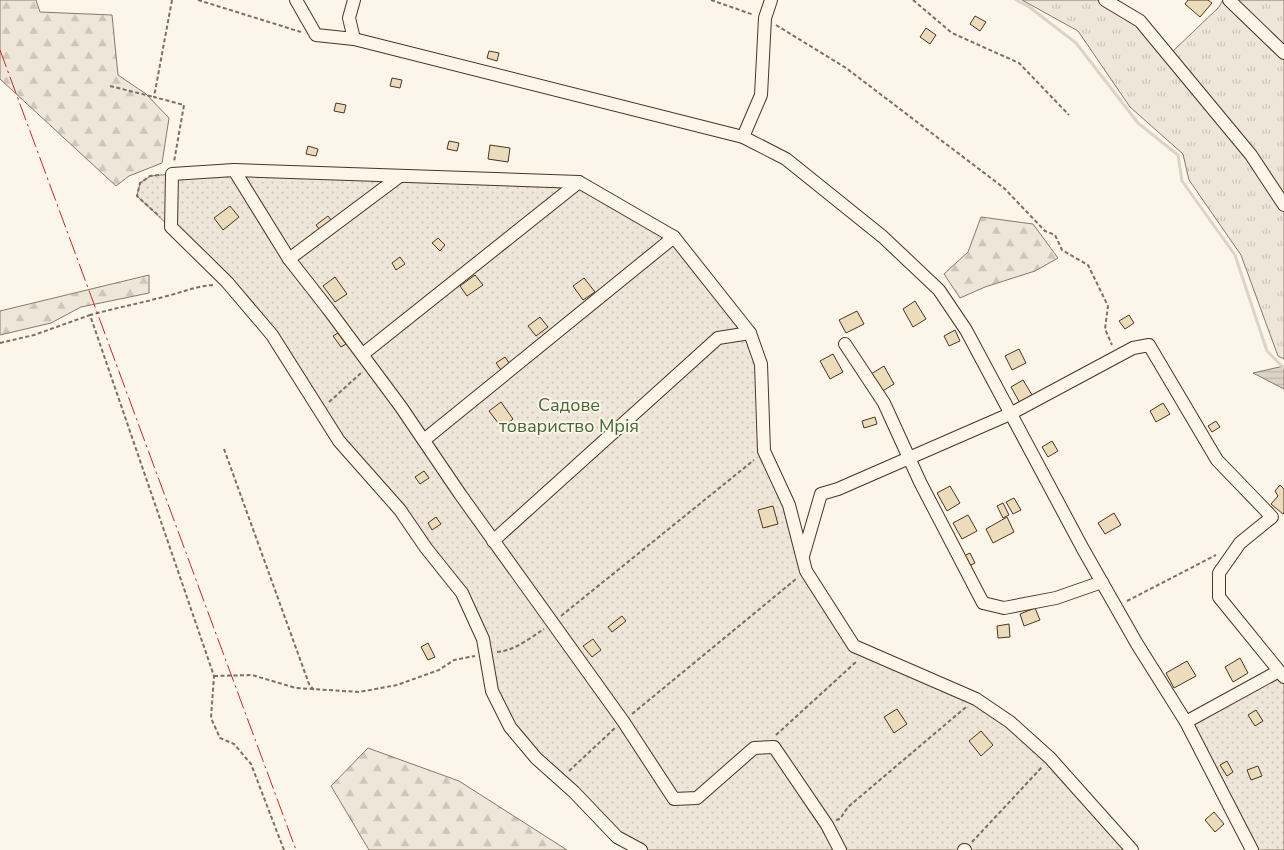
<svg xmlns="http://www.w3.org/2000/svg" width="1284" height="850" viewBox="0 0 1284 850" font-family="'Nunito Sans',sans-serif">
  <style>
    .grass { fill: url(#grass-tufts); stroke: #887966 }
    .forest { fill: url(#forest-firs); stroke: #887966 }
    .garden { fill: url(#garden-dots); stroke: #887966 }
    .water { fill: url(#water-rules); stroke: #887966 }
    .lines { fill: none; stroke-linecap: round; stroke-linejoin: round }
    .stream { stroke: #dcd4c6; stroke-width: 3 }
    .building { fill: #ecdcbc; stroke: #4a3520 }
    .minor-casing { stroke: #4a3520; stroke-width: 14 }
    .path { stroke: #7f6f5c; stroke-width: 2; stroke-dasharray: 4 2.5; stroke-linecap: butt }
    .minor { stroke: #fbf6e9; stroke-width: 12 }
    .power { stroke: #c62828; stroke-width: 1; stroke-dasharray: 18 4 2.5 4; stroke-linecap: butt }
    .labels { text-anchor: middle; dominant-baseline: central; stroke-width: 4; stroke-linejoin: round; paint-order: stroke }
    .park-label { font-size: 18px; fill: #436837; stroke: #fbf6e9 }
  </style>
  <defs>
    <pattern id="grass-tufts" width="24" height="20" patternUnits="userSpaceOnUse" patternTransform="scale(1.25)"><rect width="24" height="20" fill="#ede6d9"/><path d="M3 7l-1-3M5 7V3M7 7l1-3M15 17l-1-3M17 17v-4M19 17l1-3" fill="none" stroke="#cdc6ba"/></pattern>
    <pattern id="forest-firs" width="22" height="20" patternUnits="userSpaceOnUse" patternTransform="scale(1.25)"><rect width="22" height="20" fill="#ede6d9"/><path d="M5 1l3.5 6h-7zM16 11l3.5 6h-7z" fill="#cdc6ba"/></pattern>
    <pattern id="garden-dots" width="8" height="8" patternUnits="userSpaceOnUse" patternTransform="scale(1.25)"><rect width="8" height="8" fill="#ede6d9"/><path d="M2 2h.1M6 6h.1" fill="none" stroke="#cdc6ba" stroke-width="1.8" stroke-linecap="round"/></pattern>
    <pattern id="water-rules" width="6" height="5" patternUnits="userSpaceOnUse" patternTransform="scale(1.25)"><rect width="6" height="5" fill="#dcd4c6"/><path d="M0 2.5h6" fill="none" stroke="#beb7aa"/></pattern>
  </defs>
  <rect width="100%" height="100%" fill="#fbf6e9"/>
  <polygon class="grass" points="1022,0 1113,0 1171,53 1219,7 1223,0 1284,0 1284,359 1278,356 1241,255 1189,180 1183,154 1130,107 1078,31"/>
  <g class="forest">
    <polygon points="0,0 36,0 40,12 112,15 118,75 146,94 169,118 162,163 129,176 116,186 0,79"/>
    <polygon points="981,217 1033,224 1058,258 1035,271 985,287 960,298 944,274 968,252"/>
    <polygon points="149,275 149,293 81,307 51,323 0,335 0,311"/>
    <polygon points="368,748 459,781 567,850 369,850 331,786"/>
  </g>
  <g class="garden">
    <polygon points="172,174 579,182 674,237 750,333 761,364 764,451 806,571 854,646 976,699 1050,758 1132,850 641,850 536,758 492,691 483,639 462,593 339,441 272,335 201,256 137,196 140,183 150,176"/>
    <polygon points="1279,671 1284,677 1284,850 1252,850 1186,722"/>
  </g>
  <polygon class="water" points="1284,366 1284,389 1253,373"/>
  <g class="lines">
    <polyline class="stream" points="1016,0 1028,6 1076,43 1138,123 1178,155 1182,181 1235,255 1267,351 1284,368"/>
  </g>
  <g class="building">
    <polygon points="1188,0 1208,0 1212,3 1200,17 1185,4"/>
    <polygon points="975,16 986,22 980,31 970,24"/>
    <polygon points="926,28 936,35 930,44 920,37"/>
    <polygon points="489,51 499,53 497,61 487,58"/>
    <polygon points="392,78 402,80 400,88 390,86"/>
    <polygon points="336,103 346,105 344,113 334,111"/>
    <polygon points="449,141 459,143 457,151 447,149"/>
    <polygon points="490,145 510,148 508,162 488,159"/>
    <polygon points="308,146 318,149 316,156 306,154"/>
    <polygon points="230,206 239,217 223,230 214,218"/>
    <polygon points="328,216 332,221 320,230 316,225"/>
    <polygon points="438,238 445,245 440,251 432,243"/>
    <polygon points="400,257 405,264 396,270 392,263"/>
    <polygon points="475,275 483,285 467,296 460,286"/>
    <polygon points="335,277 347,294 335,302 323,286"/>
    <polygon points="584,278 595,292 583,300 573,286"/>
    <polygon points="915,301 926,319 913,327 903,309"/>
    <polygon points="857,311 864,324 846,333 839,320"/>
    <polygon points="1129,315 1134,323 1125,329 1119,321"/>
    <polygon points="540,317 548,327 536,336 528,326"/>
    <polygon points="955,330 960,341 949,346 944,336"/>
    <polygon points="338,333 346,344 341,347 333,336"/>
    <polygon points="1019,349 1026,363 1012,370 1005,356"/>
    <polygon points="833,354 843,372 830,379 820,361"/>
    <polygon points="505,357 510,364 501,370 496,363"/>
    <polygon points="884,366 894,384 881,392 871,374"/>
    <polygon points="1023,380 1034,398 1021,405 1011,387"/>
    <polygon points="501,402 513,419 502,428 489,411"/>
    <polygon points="1163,403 1170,414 1156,422 1150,411"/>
    <polygon points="875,417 877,424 864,428 862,421"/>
    <polygon points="1216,421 1220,427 1212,432 1208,426"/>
    <polygon points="1052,441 1058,451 1048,457 1042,447"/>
    <polygon points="424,471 429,478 420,484 415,477"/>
    <polygon points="1280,485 1284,489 1284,513 1283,514 1271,504 1278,496 1275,491"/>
    <polygon points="950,486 960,503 947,511 937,493"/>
    <polygon points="1014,498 1021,510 1013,514 1006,502"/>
    <polygon points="1003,503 1009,515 1003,518 997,506"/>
    <polygon points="773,506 778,524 763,528 758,510"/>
    <polygon points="1114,513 1121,525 1105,534 1098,523"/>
    <polygon points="968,515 977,531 962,539 953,523"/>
    <polygon points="436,517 441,524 432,530 428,523"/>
    <polygon points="1007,517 1014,532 993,543 986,529"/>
    <polygon points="970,553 975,563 967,567 962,557"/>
    <polygon points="1035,608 1040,620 1024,626 1020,614"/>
    <polygon points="622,616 626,621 612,632 608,627"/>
    <polygon points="1009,624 1010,637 998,638 997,626"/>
    <polygon points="593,639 601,650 592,657 583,646"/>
    <polygon points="428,643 435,657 428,660 421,647"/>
    <polygon points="1240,658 1248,673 1233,682 1225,667"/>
    <polygon points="1187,661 1196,676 1174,688 1166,673"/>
    <polygon points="897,709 907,724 894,733 884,717"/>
    <polygon points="1256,710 1263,721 1255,726 1248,715"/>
    <polygon points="981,731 993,745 981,756 969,741"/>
    <polygon points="1227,761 1233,772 1227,776 1220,765"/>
    <polygon points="1258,766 1262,776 1251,780 1247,770"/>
    <polygon points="1214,812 1224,824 1215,832 1205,820"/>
  </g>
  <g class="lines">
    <defs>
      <g id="minor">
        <polyline points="296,0 316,35 354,39 743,137 786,159 883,237 939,290 966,330 1083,549 1137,644 1186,722 1252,850"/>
        <polyline points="354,0 349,18 354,39"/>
        <polyline points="1105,0 1140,21 1251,155 1284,205"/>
        <polyline points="1229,0 1284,53"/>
        <polyline points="743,137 761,95 765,18 771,0"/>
        <polyline points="234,170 289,259 329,310 401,407 460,494 623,721 674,799 697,798 754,748 774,747 827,825 840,850"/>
        <polyline points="289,259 400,176"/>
        <polyline points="845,344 884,403 920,482 983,603 1004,608 1056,598 1102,582"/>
        <polyline points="363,354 579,182"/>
        <polyline points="424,440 674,237"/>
        <polyline points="493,541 718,338 750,333"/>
        <polyline points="803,556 821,494 838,489 1010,414 1133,348 1149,345 1217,460 1272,517 1240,543 1219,573 1219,597 1284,677"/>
        <polyline points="1186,722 1279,671"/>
        <polyline points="641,850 617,837 574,792 536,758 510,727 492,691 483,639 462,593 426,548 400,510 339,441 272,335 227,282 171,227 172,174 234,170 579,182 674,237 750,333 761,364 764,451 789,505 806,571 854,646 976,699 1010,722 1050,758 1132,850"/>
        <polyline points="964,850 965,850"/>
      </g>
    </defs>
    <use href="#minor" class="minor-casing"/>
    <g class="path">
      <polyline points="172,0 154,97 184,105 174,162"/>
      <polyline points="198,0 301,32"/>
      <polyline points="711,0 754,15"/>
      <polyline points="913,0 952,33 1019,63 1069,115"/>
      <polyline points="776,25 846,68 1004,188 1045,231 1055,235 1062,250 1088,265 1108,306 1105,329 1112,345"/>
      <polyline points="110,86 154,97"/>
      <polyline points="159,175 150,176 140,183 137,196 160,217"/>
      <path d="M213 285C197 286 183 292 167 296 141 303 116 308 90 315L214 676 211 718 220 738 234 744 251 764 284 850"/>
      <polyline points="0,343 34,335 90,315"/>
      <polyline points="329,402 361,373"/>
      <polyline points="224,449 309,684 314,690"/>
      <polyline points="1127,601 1216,555"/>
      <polyline points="561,616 754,460"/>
      <path d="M497 652C514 651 530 638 544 629"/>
      <polyline points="214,676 252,675 296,688 359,692 397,685 439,670 454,660 475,656"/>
      <polyline points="632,714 796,579"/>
      <polyline points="776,735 857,661"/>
      <polyline points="569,771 615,728"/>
      <polyline points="836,820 840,819 848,807 966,707"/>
      <polyline points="972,842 1042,767"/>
    </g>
    <use href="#minor" class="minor"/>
    <polyline class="power" points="0,50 296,850"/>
  </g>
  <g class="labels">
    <g class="park-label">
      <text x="569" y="405">Садове<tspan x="569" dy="21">товариство Мрія</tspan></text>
    </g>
  </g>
</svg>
